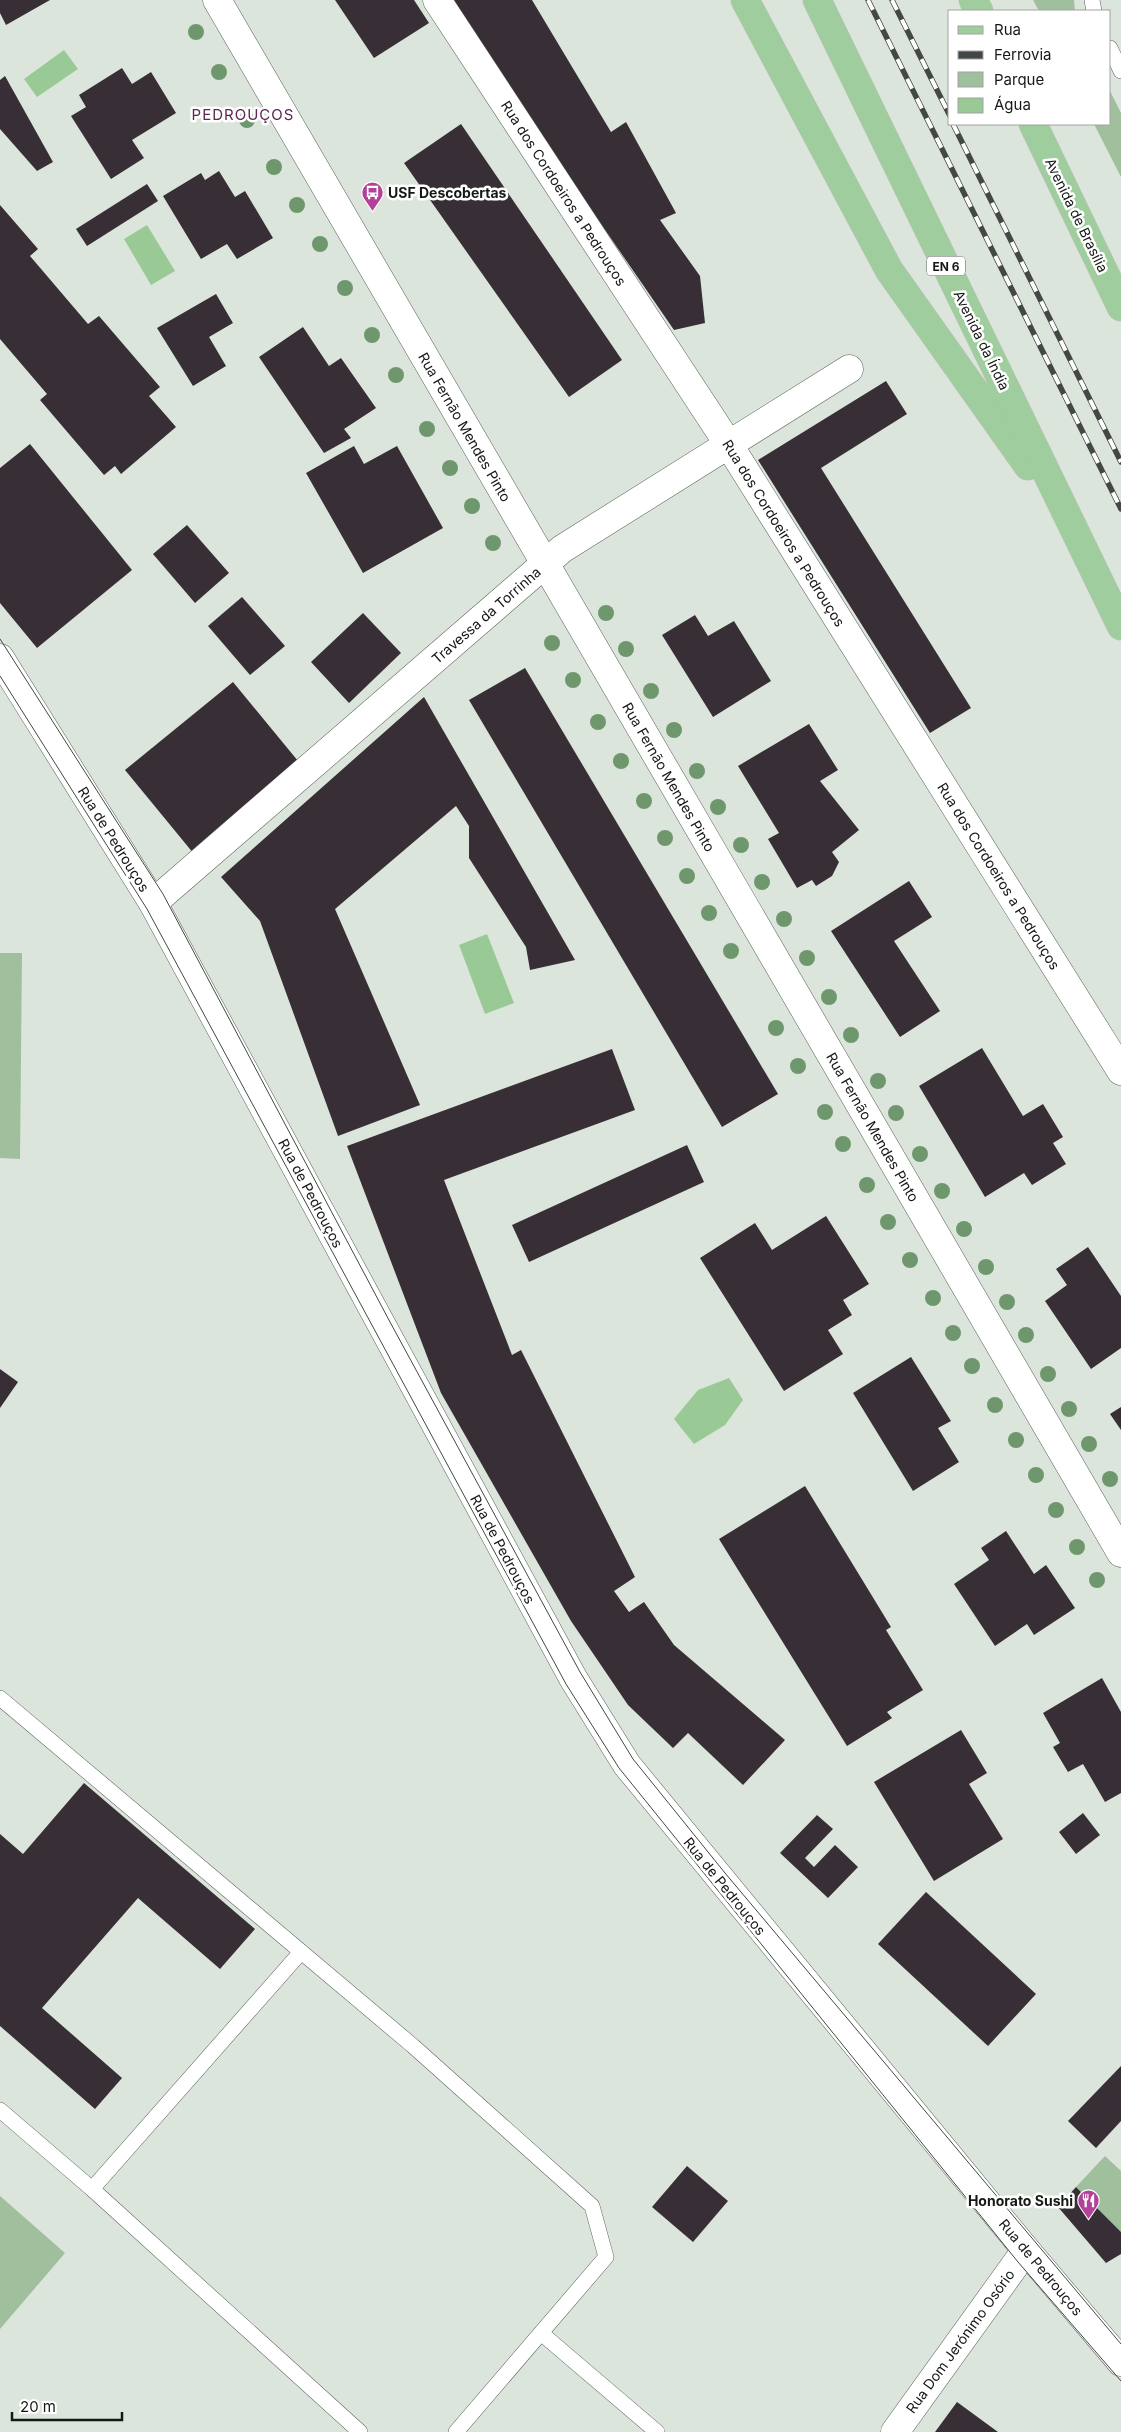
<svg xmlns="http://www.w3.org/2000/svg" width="1121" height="2432" viewBox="0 0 1121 2432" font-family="Inter,sans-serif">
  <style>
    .green { fill: #9fbf9d }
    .water { fill: #99ca95 }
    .building { fill: #372f35 }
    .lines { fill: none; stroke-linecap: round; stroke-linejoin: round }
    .service-casing { stroke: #5b635a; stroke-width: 16 }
    .minor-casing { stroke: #5b635a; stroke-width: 29 }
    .tertiary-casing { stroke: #5b635a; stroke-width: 29 }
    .primary-casing { stroke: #c2c3c2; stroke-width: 29 }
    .service { stroke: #fff; stroke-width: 15 }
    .minor { stroke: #fff; stroke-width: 28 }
    .tertiary { stroke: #fff; stroke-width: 28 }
    .primary { stroke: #9fcd9d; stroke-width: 28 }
    .tram { stroke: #444844; stroke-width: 1 }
    .rail-casing { stroke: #444844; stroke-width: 5.5 }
    .rail { stroke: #fff; stroke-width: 4; stroke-dasharray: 11; stroke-linecap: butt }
    .tree { fill: #6f976e }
    .labels { text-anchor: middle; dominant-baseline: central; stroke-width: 5; stroke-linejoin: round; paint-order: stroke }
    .shield { fill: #fff; stroke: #5b5d5b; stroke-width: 1 }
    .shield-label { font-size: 12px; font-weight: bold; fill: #151815 }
    .poi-label { font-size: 14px; font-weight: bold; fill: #151815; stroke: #fff; text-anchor: start }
    .street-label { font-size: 14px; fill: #151815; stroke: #fff }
    .neighbourhood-label { font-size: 15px; letter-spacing: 1px; fill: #5f2752; stroke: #fff }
  </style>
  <rect width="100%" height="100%" fill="#dce5db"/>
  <g class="green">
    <polygon points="1033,0 1074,0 1075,11 1039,11"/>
    <polygon points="1110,91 1121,113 1121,177 1094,124 1110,124"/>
    <polygon points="0,953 22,953 20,1159 0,1158"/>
    <polygon points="1105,2156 1121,2171 1121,2232 1076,2187"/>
    <polygon points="0,2196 65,2253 0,2329"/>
  </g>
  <g class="water">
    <polygon points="64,50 78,69 37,97 24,79"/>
    <polygon points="147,225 175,271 151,285 124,239"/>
    <polygon points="487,934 514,1003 485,1014 459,945"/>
    <polygon points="729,1378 743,1400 725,1425 694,1444 674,1419 698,1390"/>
  </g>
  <g class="building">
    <polygon points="0,0 50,0 6,25 0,13"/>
    <polygon points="335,0 414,0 429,23 374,58"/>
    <polygon points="451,0 532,0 611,132 626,122 676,213 660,220 700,276 705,323 674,330 471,35"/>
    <polygon points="122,68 132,84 151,72 176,113 132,140 144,158 111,179 71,116 86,107 79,95"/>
    <polygon points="5,76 53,162 37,171 0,129 0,80"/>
    <polygon points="461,124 622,360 569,397 404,163"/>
    <polygon points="219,171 235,197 245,191 273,238 237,259 227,244 201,259 163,196 201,173 205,180"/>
    <polygon points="147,184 158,201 87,246 76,229"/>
    <polygon points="0,205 38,249 30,256 88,324 99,316 160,387 149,396 176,427 121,474 115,466 104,475 40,400 47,394 0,339"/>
    <polygon points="216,294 233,323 209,337 226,366 193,386 157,328"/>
    <polygon points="303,327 329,366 341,358 376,408 344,429 351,438 324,453 259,357"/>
    <polygon points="886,381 907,414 821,468 971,708 930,733 758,460"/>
    <polygon points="30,444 132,570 37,648 0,603 0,468"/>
    <polygon points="354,446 364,464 397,446 443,528 363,573 306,473"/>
    <polygon points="187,525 229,573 195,603 153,554"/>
    <polygon points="242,597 285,646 250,675 208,626"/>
    <polygon points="363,613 401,653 349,703 311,662"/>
    <polygon points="695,615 708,636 734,621 771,681 713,717 662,635"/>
    <polygon points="525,668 778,1094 722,1127 469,700"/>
    <polygon points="233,682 298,761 194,854 125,770"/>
    <polygon points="424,697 575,960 530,970 526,947 469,858 469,826 456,806 335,909 420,1105 338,1136 260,921 221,877"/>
    <polygon points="809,724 838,770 820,781 859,830 832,852 839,862 832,876 816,886 812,880 797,888 768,839 779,833 738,766"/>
    <polygon points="909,881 932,917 894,941 940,1011 900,1037 831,931"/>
    <polygon points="982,1048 1023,1116 1043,1104 1063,1137 1053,1143 1066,1164 1032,1185 1024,1173 985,1197 919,1086"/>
    <polygon points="612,1049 635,1110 444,1180 512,1355 521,1350 635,1577 614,1591 629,1612 644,1602 674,1645 785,1740 743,1785 688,1733 673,1748 628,1705 571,1621 441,1393 347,1146"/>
    <polygon points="687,1145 704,1182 529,1262 512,1225"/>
    <polygon points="826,1216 869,1284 843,1300 852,1315 828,1330 843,1354 784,1391 700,1258 755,1223 772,1250"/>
    <polygon points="1088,1247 1121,1296 1121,1348 1091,1369 1045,1301 1067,1285 1056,1269"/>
    <polygon points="911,1357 951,1421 938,1428 959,1462 913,1491 853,1393"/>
    <polygon points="0,1369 18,1382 0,1408"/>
    <polygon points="1121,1407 1121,1430 1110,1414"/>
    <polygon points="805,1486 891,1627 886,1630 923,1690 887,1712 892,1718 847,1746 719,1539"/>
    <polygon points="1006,1531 1034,1574 1046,1565 1075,1608 1034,1635 1027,1624 995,1646 954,1584 989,1560 981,1548"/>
    <polygon points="1102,1678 1121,1712 1121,1793 1105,1802 1083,1764 1068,1772 1053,1747 1060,1743 1043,1713"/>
    <polygon points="961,1730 987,1773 969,1784 1003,1839 934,1881 874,1782"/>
    <polygon points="84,1783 255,1929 220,1969 138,1898 42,2008 122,2078 95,2109 0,2026 0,1834 23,1854"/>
    <polygon points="1083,1813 1100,1835 1076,1854 1059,1832"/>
    <polygon points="817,1815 833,1829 805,1858 814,1867 835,1845 858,1867 828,1898 780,1853"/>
    <polygon points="926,1892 1036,1994 988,2046 878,1944"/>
    <polygon points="1121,2066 1121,2121 1096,2148 1068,2121"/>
    <polygon points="687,2166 728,2201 693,2242 652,2207"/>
    <polygon points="1076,2187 1121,2232 1121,2254 1106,2263 1058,2207"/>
    <polygon points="957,2402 998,2432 935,2432"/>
  </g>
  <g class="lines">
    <defs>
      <g id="service">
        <polyline points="1092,0 1094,11"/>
        <polyline points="1110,48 1121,71"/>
        <polyline points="0,1698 413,2046 592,2206 606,2257 456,2432"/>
        <polyline points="0,2110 92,2189 360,2432"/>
        <polyline points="92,2189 301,1952"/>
        <polyline points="541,2333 657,2432"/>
      </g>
      <g id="minor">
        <polyline points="217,0 1121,1553"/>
        <polyline points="437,0 729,445 1121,1071"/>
        <polyline points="153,903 562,549 849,369"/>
        <polyline points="895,2432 1026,2250"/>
      </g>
      <polyline id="tertiary" points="0,658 153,903 573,1678 627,1765 1026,2250 1121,2362"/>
      <g id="primary">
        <polyline points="745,0 889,270 1028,466"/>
        <polyline points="817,0 1121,626"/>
        <polyline points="973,0 979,11"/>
        <polyline points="1033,124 1121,307"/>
      </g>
    </defs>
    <use href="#service" class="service-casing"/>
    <use href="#minor" class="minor-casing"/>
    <use href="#tertiary" class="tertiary-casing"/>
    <use href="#primary" class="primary-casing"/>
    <use href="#service" class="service"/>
    <use href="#minor" class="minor"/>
    <use href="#tertiary" class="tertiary"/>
    <use href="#primary" class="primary"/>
    <g class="tram">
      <polyline points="0,639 163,894 390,1322 580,1672 633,1759 725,1873 1121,2344"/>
      <polyline points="0,676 147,909 566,1684 619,1768 1018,2262 1121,2381"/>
    </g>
    <defs>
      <g id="rail">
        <polyline points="868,0 1121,509"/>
        <polyline points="892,0 950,116"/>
        <polyline points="953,124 1121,462"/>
      </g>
    </defs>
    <use href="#rail" class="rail-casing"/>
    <use href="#rail" class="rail"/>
  </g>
  <g class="tree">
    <circle cx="196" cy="32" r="8"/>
    <circle cx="219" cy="72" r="8"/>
    <circle cx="247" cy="120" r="8"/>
    <circle cx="274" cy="167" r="8"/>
    <circle cx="297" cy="205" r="8"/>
    <circle cx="320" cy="244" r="8"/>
    <circle cx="345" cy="288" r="8"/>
    <circle cx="372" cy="335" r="8"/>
    <circle cx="396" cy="375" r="8"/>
    <circle cx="427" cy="429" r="8"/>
    <circle cx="450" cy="468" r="8"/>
    <circle cx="472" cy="506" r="8"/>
    <circle cx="493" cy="543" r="8"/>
    <circle cx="606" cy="613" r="8"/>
    <circle cx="552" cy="643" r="8"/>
    <circle cx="626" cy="649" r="8"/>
    <circle cx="573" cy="680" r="8"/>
    <circle cx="651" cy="691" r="8"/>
    <circle cx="598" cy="722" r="8"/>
    <circle cx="674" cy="730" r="8"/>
    <circle cx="621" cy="761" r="8"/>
    <circle cx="697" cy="771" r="8"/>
    <circle cx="644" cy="801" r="8"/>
    <circle cx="718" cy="807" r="8"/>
    <circle cx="665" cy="838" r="8"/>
    <circle cx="741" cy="845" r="8"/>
    <circle cx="687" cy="876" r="8"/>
    <circle cx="762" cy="882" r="8"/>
    <circle cx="709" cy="913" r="8"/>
    <circle cx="784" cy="919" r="8"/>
    <circle cx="731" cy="951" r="8"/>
    <circle cx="807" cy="958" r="8"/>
    <circle cx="829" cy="997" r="8"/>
    <circle cx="776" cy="1028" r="8"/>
    <circle cx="851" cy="1035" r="8"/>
    <circle cx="798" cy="1066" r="8"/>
    <circle cx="878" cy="1081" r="8"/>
    <circle cx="825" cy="1112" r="8"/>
    <circle cx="896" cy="1113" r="8"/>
    <circle cx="843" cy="1144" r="8"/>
    <circle cx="920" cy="1154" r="8"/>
    <circle cx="867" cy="1185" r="8"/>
    <circle cx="942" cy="1191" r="8"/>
    <circle cx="888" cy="1222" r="8"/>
    <circle cx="964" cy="1229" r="8"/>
    <circle cx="910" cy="1260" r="8"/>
    <circle cx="986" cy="1267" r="8"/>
    <circle cx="933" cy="1298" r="8"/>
    <circle cx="1007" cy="1302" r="8"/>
    <circle cx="953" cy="1333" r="8"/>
    <circle cx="1026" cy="1335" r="8"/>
    <circle cx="972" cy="1366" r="8"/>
    <circle cx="1048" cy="1374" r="8"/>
    <circle cx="995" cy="1405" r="8"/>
    <circle cx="1069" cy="1409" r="8"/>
    <circle cx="1016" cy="1440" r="8"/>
    <circle cx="1089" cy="1444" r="8"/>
    <circle cx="1036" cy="1475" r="8"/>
    <circle cx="1110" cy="1479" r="8"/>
    <circle cx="1056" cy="1510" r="8"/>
    <circle cx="1077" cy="1547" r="8"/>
    <circle cx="1097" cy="1580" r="8"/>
  </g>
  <defs>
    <symbol id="bus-pin" viewBox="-11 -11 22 30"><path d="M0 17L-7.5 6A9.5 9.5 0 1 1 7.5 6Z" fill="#b34099" stroke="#fff"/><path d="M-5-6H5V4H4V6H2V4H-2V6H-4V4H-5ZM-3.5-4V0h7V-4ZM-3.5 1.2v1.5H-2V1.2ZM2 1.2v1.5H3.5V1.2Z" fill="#fff"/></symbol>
    <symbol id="restaurant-pin" viewBox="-11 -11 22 30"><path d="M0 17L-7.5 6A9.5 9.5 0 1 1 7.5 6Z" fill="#b34099" stroke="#fff"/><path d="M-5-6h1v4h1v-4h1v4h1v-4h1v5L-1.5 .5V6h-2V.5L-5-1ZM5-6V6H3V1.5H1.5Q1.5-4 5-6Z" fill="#fff"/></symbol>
  </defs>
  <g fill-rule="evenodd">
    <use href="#bus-pin" x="360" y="180" width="25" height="34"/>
    <use href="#restaurant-pin" x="1076" y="2188" width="25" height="34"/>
  </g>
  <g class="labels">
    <rect class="shield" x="927" y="256.5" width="38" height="19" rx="4"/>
    <g class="shield-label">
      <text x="946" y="266">EN 6</text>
    </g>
    <g class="poi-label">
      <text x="388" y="192">USF Descobertas</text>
      <text x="1073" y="2200" text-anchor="end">Honorato Sushi</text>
    </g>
    <g class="street-label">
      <text transform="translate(564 193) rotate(57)">Rua dos Cordoeiros a Pedrouços</text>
      <text transform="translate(1077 215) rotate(64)">Avenida de Brasília</text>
      <text transform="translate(982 340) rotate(64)">Avenida da Índia</text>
      <text transform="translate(465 427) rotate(60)">Rua Fernão Mendes Pinto</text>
      <text transform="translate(784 533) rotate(58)">Rua dos Cordoeiros a Pedrouços</text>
      <text transform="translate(486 615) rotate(-41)">Travessa da Torrinha</text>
      <text transform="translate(669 777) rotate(60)">Rua Fernão Mendes Pinto</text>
      <text transform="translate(114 839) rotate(58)">Rua de Pedrouços</text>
      <text transform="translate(999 876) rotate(58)">Rua dos Cordoeiros a Pedrouços</text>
      <text transform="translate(873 1127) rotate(60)">Rua Fernão Mendes Pinto</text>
      <text transform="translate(311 1193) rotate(62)">Rua de Pedrouços</text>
      <text transform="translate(503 1549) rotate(62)">Rua de Pedrouços</text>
      <text transform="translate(725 1886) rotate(51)">Rua de Pedrouços</text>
      <text transform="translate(1041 2267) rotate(50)">Rua de Pedrouços</text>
      <text transform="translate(960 2341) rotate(-54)">Rua Dom Jerónimo Osório</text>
    </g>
    <g class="neighbourhood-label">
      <text x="243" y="114">PEDROUÇOS</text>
    </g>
  </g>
  <rect x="948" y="10" width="162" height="115" fill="#ffffff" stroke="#a1a3a1"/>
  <rect x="958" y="26" width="25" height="8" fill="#9fcd9d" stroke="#a1a3a1"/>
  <text x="994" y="35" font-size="15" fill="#151815">Rua</text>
  <rect x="958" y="51" width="25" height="8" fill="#444844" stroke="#a1a3a1"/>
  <text x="994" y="60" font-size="15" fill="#151815">Ferrovia</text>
  <rect x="958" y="72" width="25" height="15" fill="#9fbf9d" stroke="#a1a3a1"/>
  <text x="994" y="85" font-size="15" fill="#151815">Parque</text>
  <rect x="958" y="98" width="25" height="15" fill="#99ca95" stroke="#a1a3a1"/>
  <text x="994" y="110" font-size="15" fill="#151815">Água</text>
  <path d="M12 2412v8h110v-8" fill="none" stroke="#151815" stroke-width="2.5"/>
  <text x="20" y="2412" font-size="15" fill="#151815" stroke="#ffffff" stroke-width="4" paint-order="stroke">20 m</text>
</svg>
